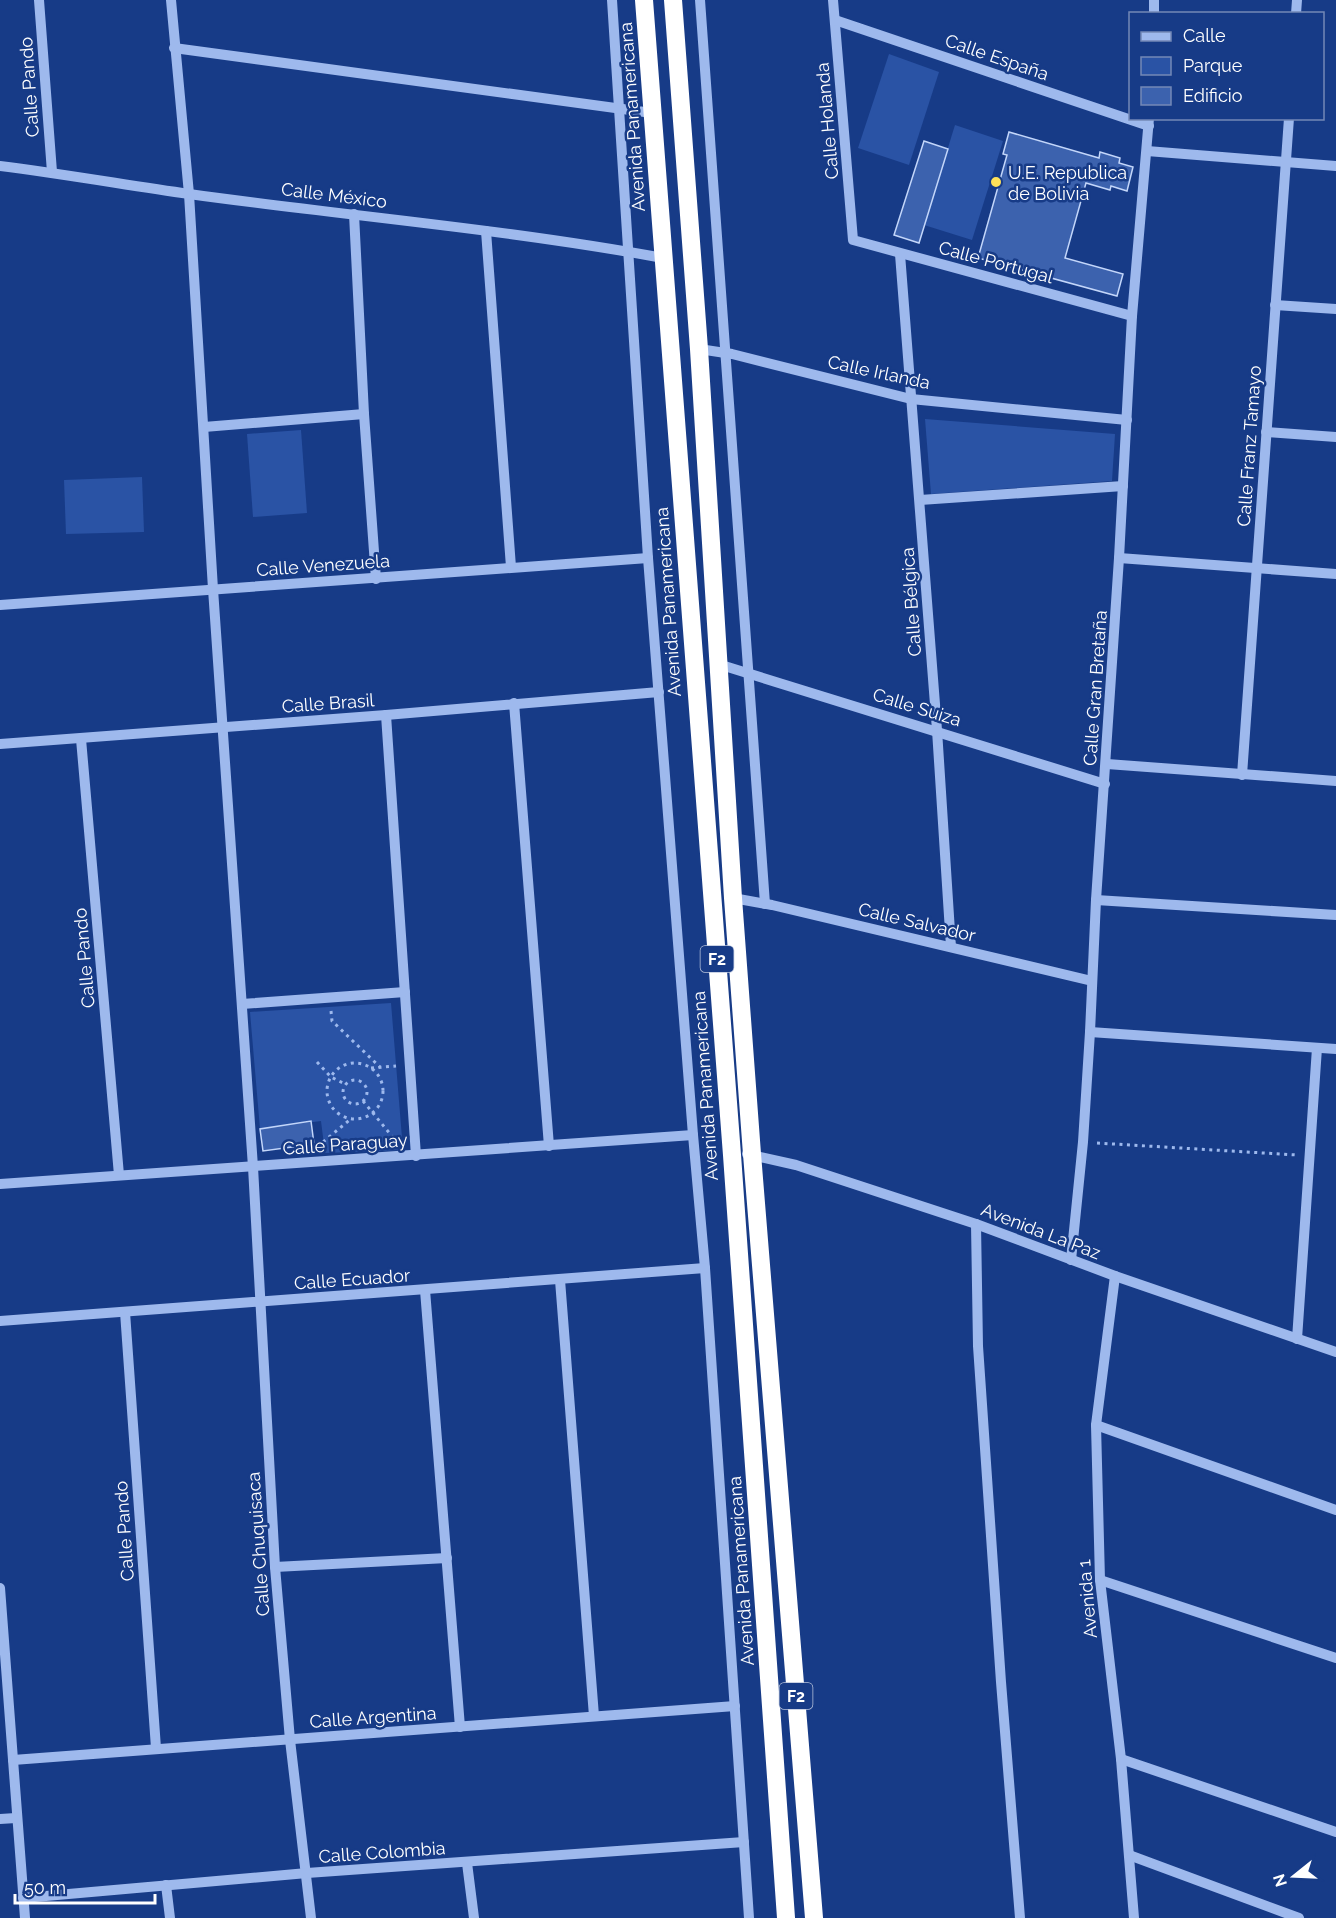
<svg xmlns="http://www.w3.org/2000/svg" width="1336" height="1918" viewBox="0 0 1336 1918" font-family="Raleway,sans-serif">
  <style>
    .green { fill: #2a53a5 }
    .building { fill: #3c62ae; stroke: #c3d6fa; stroke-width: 1.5 }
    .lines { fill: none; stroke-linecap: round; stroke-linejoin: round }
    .path { stroke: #9eb9ed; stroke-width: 3; stroke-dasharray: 3 4.5; stroke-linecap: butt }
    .minor { stroke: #9eb9ed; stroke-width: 10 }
    .highway { stroke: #fff; stroke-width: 18 }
    .poi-dot { fill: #ffe25a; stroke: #173b87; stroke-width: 2 }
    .labels { text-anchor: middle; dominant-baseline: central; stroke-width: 5; stroke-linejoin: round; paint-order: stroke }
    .shield { fill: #173b87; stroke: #b9c4db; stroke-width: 1.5 }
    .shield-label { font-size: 16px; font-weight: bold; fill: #fff }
    .street-label { font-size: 18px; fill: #fff; stroke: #173b87 }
    .poi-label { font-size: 18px; fill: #fff; stroke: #173b87; text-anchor: start }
  </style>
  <rect width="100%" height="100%" fill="#173b87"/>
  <g class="green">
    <polygon points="889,54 939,72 909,165 858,148"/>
    <polygon points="955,125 1003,141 972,240 924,225"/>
    <polygon points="925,419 1115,434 1112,481 931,494"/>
    <polygon points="301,430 307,513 253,517 247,434"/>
    <polygon points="142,477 144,532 66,534 64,480"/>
    <polygon points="391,1003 403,1150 325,1153 321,1121 260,1129 250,1012"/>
  </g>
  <g class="building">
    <polygon points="1009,132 1099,158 1100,152 1120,158 1119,163 1133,167 1127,191 1111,186 1110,190 1086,183 1065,258 1123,274 1117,296 978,258 1007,155 1003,154"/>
    <polygon points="924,141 948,149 919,243 894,235"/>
    <polygon points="311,1121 314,1144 263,1151 260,1129"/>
  </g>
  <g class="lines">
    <g class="path">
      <polyline points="331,1011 332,1021 380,1067"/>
      <polyline points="317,1062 331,1077 345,1084"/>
      <circle cx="355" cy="1091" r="28"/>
      <polyline points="371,1068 396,1066"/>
      <circle cx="355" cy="1092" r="12"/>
      <polyline points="363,1101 396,1141"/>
      <polyline points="323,1142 352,1118"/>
      <polyline points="1097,1143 1297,1155"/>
    </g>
    <g class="minor">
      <polyline points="39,0 52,172"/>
      <polyline points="171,0 189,194 213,589 253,1167 275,1567 290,1740 311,1918"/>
      <polyline points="612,0 648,558 693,1135 705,1268 749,1918"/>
      <polyline points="700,0 765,904"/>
      <polyline points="833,0 853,240 1132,316"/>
      <polyline points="1154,14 1154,0"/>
      <polyline points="1296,14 1297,0"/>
      <polyline points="835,20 1149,126"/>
      <polyline points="174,48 652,113"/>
      <polyline points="1147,151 1336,166"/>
      <path d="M0 166C63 174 126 185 189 194 347 216 506 229 663 258"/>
      <polyline points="354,214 364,414 376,579"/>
      <polyline points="486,231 511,567"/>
      <polyline points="900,254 937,730 951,947"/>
      <polyline points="1275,305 1336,309"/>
      <polyline points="699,349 732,354 911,399 1127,420"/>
      <polyline points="204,427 364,414"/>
      <polyline points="1266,432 1336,437"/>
      <polyline points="920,500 1123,486"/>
      <polyline points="1119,558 1336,574"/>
      <polyline points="0,605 648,558"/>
      <polyline points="718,664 1105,784"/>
      <polyline points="514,703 549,1146"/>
      <polyline points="386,715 416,1156"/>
      <polyline points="81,739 119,1175"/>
      <polyline points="0,744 386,715 659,692"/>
      <polyline points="1107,764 1336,781"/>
      <polyline points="1242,775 1289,118"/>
      <polyline points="733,898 772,905 1092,981"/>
      <polyline points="1096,900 1336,915"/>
      <polyline points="242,1004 405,992"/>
      <polyline points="1090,1032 1336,1049"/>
      <polyline points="747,1154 796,1165 976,1224 1115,1276 1336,1352"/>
      <polyline points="0,1184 693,1135"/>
      <polyline points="976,1224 978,1346 1001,1682 1020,1918"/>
      <polyline points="1071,1260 1083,1142 1090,1032 1096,900 1119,558 1132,316 1149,118"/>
      <polyline points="1115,1276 1096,1425 1100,1580 1121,1759 1134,1918"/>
      <polyline points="560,1280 594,1716"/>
      <polyline points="425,1290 460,1727"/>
      <polyline points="125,1312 156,1748"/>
      <polyline points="0,1321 705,1268"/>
      <polyline points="1297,1339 1317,1048"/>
      <polyline points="1096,1425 1336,1510"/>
      <polyline points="275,1567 447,1558"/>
      <polyline points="1100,1580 1336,1658"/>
      <polyline points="0,1588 25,1918"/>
      <polyline points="1121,1759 1336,1832"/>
      <polyline points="13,1760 735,1706"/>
      <polyline points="0,1819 16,1818"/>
      <polyline points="1129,1855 1299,1918"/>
      <polyline points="467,1863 474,1918"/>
      <polyline points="166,1885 170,1918"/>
      <polyline points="23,1898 307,1873 744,1842"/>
    </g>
    <g class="highway">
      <polyline points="644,0 732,1155 786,1918"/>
      <polyline points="673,0 699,349 733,898 752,1154 814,1918"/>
    </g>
  </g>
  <circle class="poi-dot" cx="996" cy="182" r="6"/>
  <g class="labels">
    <g class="shield">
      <rect x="700.5" y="946" width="33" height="26" rx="4.5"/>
      <rect x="779.5" y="1683" width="33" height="26" rx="4.5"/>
    </g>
    <g class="shield-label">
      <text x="717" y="959">F2</text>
      <text x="796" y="1696">F2</text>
    </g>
    <g class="street-label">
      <text transform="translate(997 57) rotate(19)">Calle España</text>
      <text transform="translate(29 87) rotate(-94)">Calle Pando</text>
      <text transform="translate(632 117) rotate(-94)">Avenida Panamericana</text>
      <text transform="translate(827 121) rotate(-95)">Calle Holanda</text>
      <text transform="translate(334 195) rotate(7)">Calle México</text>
      <text transform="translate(996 262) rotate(15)">Calle Portugal</text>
      <text transform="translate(879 372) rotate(12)">Calle Irlanda</text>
      <text transform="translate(1249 446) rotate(-86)">Calle Franz Tamayo</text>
      <text transform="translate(323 565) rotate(-4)">Calle Venezuela</text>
      <text transform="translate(668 602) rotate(-94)">Avenida Panamericana</text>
      <text transform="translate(911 602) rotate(-94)">Calle Bélgica</text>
      <text transform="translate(1095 688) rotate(-86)">Calle Gran Bretaña</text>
      <text transform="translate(328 703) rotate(-4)">Calle Brasil</text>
      <text transform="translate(917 707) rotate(17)">Calle Suiza</text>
      <text transform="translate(917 922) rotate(13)">Calle Salvador</text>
      <text transform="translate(84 958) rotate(-95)">Calle Pando</text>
      <text transform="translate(705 1086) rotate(-94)">Avenida Panamericana</text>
      <text transform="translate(345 1144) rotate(-4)">Calle Paraguay</text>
      <text transform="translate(1041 1231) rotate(21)">Avenida La Paz</text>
      <text transform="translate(352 1279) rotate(-4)">Calle Ecuador</text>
      <text transform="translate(124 1531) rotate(-94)">Calle Pando</text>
      <text transform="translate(258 1544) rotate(-94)">Calle Chuquisaca</text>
      <text transform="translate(741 1571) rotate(-94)">Avenida Panamericana</text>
      <text transform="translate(1087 1599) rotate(-95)">Avenida 1</text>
      <text transform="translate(373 1717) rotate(-4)">Calle Argentina</text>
      <text transform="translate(382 1852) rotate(-4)">Calle Colombia</text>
    </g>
    <g class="poi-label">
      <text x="1008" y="172">U.E. Republica<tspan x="1008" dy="21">de Bolivia</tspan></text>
    </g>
  </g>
  <rect x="1129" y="12" width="195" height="108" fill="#173b87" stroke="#7489b7" stroke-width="1.5"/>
  <rect x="1141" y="32" width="30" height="9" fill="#9eb9ed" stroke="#7489b7" stroke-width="1.5"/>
  <text x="1183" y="42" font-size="18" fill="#ffffff">Calle</text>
  <rect x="1141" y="57" width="30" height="18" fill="#2a53a5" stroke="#7489b7" stroke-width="1.5"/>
  <text x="1183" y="72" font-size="18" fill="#ffffff">Parque</text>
  <rect x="1141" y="87" width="30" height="18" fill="#3c62ae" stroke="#7489b7" stroke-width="1.5"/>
  <text x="1183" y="102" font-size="18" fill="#ffffff">Edificio</text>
  <g transform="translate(1294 1876) rotate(252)" stroke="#173b87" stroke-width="4.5" paint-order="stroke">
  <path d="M0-4.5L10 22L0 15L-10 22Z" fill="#ffffff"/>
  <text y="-9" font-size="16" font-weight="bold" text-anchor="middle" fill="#ffffff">N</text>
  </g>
  <path d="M15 1894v9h140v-9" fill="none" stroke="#ffffff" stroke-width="3"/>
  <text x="24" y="1894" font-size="18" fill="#ffffff" stroke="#173b87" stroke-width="4.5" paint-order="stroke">50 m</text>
</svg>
